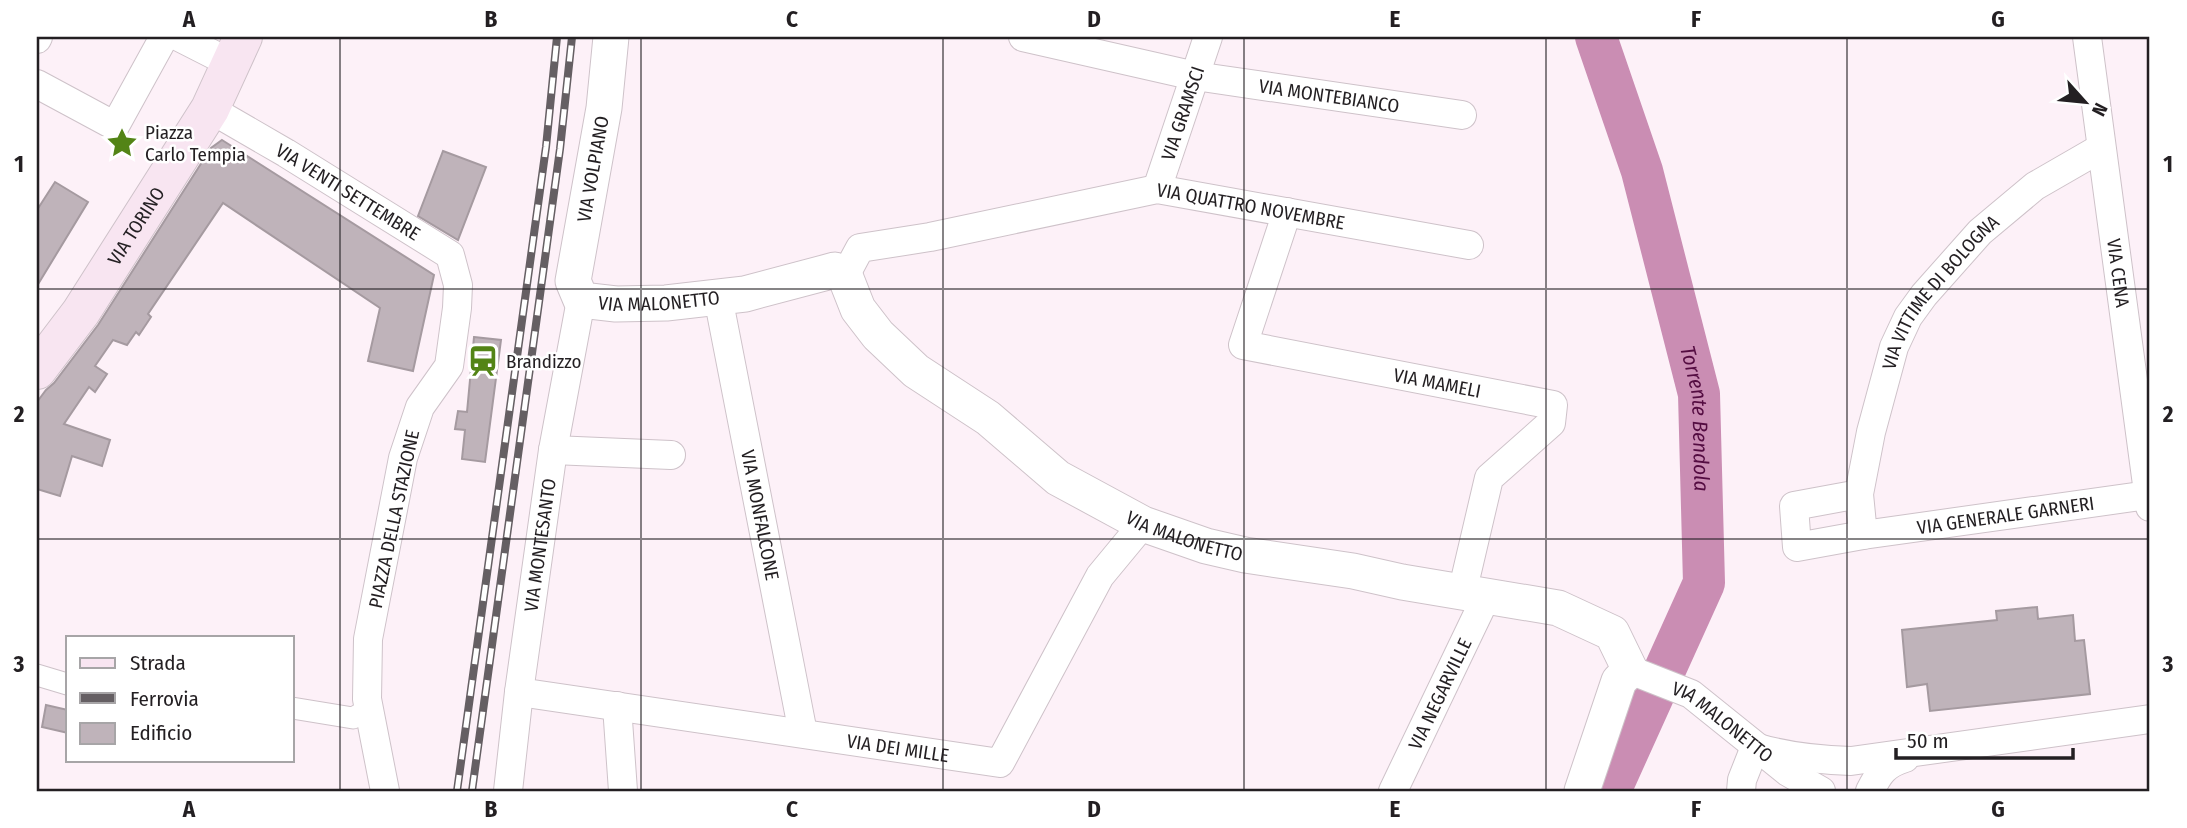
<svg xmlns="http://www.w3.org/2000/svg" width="2187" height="828" viewBox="0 0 2187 828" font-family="'Fira Sans Condensed',sans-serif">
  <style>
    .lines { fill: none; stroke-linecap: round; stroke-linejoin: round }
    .river { stroke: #ca8db3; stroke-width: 42 }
    .building { fill: #bfb3ba; stroke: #a59aa0; stroke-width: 2 }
    .pedestrian-casing { stroke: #cec2c9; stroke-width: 23 }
    .minor-casing { stroke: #cec2c9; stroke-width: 30 }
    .tertiary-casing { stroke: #cec2c9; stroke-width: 37 }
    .secondary-casing { stroke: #cec2c9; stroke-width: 40 }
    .pedestrian { stroke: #fff; stroke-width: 21 }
    .minor { stroke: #fff; stroke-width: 28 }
    .tertiary { stroke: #fff; stroke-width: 35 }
    .secondary { stroke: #f8e5f1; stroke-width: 38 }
    .rail-casing { stroke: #655f63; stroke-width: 8 }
    .rail { stroke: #fff; stroke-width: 5; stroke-dasharray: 16; stroke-linecap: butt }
    .grid { fill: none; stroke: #231f22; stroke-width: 2; stroke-opacity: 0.55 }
    .labels { text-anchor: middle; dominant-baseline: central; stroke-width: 5; stroke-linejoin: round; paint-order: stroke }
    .street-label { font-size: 19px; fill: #231f22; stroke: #fff }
    .poi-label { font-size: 19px; fill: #231f22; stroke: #fff; text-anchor: start }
    .water-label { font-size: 21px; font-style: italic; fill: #540c41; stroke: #fff }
    .neatline { fill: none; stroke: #231f22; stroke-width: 2.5 }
    .grid-label { font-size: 23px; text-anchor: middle; font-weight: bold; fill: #231f22 }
  </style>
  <rect width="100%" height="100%" fill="#fdf1f8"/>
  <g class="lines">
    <path class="river" id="s1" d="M1596 37 1642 171 1699 394 1704 583 1610 791"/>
  </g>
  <g class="building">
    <polygon points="222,140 434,275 413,371 368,361 380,308 223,203 148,314 151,317 139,335 136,332 127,345 113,340 95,366 107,374 95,392 89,387 64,424 110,440 102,466 72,456 60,496 37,489 37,402 46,390 54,383 98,325 211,148"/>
    <polygon points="443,151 486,167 458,240 418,216"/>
    <polygon points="55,182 88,202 37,286 37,210"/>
    <polygon points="474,337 501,340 485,462 462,459 465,430 455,429 458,411 467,412"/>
    <polygon points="2037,607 2038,619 2073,615 2075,641 2084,640 2090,694 1930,711 1927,684 1907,687 1902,630 1997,620 1996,611"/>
    <polygon points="46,705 68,710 68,733 42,727"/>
  </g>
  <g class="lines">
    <defs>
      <g id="pedestrian">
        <polyline points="37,675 67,684"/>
        <polyline points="292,708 353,718 369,709"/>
      </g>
      <g id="minor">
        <polyline points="179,37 232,64"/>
        <path id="s2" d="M1023 37 1195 76 1462 115"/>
        <path id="s3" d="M2087 37 2150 507"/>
        <polyline points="37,39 38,37"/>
        <polyline points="37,84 115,126 164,37"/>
        <path id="s4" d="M210 109 286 153 450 255 458 285 457 308 449 366 420 407 403 458 368 639 367 699 385 791"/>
        <path id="s5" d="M1157 189 1208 37"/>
        <path id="s6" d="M1287 212 1243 345 1553 405 1551 423 1489 478 1462 593"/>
        <path id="s7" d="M845 276 860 248 930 237 1157 189 1469 245"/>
        <path id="s8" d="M718 297 803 733"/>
        <polyline points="553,450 671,455"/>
        <path id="s9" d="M1859 494 1794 506 1797 547 1863 535 1859 494 1871 432 1894 347 1908 317 1924 295 1980 232 2035 186 2101 148"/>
        <path id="s10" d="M1863 535 2148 495"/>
        <path id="s11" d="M1630 670 1691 694 1788 772 1821 791"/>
        <path id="s12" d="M519 692 1000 763 1100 576 1143 524"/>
        <polyline points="617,706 623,791"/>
        <path d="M1755 747C1787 757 1817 760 1851 761L2150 719"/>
        <path id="s13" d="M508 791 519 692 553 450 581 300"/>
        <path id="s14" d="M1393 791 1487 595"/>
        <polyline points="1741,791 1742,780 1755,747"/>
        <path d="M1870 791C1879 773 1885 764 1905 758"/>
      </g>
      <g id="tertiary">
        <path id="s15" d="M611 37 604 108 573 281 581 300 616 304 666 303 745 294 835 270 845 276 858 309 878 335 916 371 988 418 1058 478 1143 524 1206 546 1245 555 1353 571 1402 582 1558 608 1612 633 1630 670 1619 681 1582 791"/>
      </g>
      <g id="secondary">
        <path id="s16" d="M37 370 81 312 210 109 243 37"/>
      </g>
    </defs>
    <use href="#pedestrian" class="pedestrian-casing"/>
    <use href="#minor" class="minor-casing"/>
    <use href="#tertiary" class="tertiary-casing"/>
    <use href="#secondary" class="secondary-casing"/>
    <use href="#pedestrian" class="pedestrian"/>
    <use href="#minor" class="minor"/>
    <use href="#tertiary" class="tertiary"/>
    <use href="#secondary" class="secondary"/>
    <defs>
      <g id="rail">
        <polyline points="457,791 546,147 557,37"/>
        <polyline points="472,791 560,149 572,37"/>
      </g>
    </defs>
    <use href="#rail" class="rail-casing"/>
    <use href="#rail" class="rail"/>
  </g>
  <path class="grid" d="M340 37V791M641 37V791M943 37V791M1244 37V791M1546 37V791M1847 37V791M37 289H2150M37 539H2150"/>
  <defs>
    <symbol id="sight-bare" viewBox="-9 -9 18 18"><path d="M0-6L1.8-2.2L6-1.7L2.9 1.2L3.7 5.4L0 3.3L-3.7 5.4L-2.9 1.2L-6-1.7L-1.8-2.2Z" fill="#538416" stroke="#fff" stroke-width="2.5" paint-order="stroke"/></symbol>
    <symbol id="station-bare" viewBox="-9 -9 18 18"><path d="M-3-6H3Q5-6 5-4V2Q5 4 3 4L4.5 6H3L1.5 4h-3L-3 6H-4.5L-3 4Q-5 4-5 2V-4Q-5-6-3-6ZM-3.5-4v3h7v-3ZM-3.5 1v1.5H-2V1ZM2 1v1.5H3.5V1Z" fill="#538416" stroke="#fff" stroke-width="2.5" paint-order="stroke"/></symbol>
  </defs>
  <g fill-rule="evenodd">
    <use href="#sight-bare" x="100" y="121" width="44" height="44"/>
    <use href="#station-bare" x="461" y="339" width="44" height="44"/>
  </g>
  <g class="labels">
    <g class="street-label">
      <text stroke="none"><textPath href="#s2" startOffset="312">VIA MONTEBIANCO</textPath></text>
      <text stroke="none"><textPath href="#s5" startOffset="80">VIA GRAMSCI</textPath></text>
      <text transform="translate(593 169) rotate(-80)">VIA VOLPIANO</text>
      <text stroke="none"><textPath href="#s4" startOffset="161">VIA VENTI SETTEMBRE</textPath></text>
      <text stroke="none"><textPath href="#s7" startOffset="430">VIA QUATTRO NOVEMBRE</textPath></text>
      <text stroke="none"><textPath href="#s16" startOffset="175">VIA TORINO</textPath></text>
      <text stroke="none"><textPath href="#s3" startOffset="238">VIA CENA</textPath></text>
      <text stroke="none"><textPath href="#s9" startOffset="438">VIA VITTIME DI BOLOGNA</textPath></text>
      <text stroke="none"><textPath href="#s15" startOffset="346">VIA MALONETTO</textPath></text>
      <text stroke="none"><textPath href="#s6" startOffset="338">VIA MAMELI</textPath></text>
      <text stroke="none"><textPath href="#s8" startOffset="222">VIA MONFALCONE</textPath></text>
      <text stroke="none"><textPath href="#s10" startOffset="144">VIA GENERALE GARNERI</textPath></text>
      <text transform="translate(394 519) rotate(-78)">PIAZZA DELLA STAZIONE</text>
      <text stroke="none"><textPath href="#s15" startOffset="976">VIA MALONETTO</textPath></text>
      <text stroke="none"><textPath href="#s13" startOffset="248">VIA MONTESANTO</textPath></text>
      <text stroke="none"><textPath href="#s14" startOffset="108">VIA NEGARVILLE</textPath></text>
      <text stroke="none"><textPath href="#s11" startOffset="107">VIA MALONETTO</textPath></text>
      <text stroke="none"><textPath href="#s12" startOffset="383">VIA DEI MILLE</textPath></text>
    </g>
    <g class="poi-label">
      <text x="145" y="132">Piazza<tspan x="145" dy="22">Carlo Tempia</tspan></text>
      <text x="506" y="361">Brandizzo</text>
    </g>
    <g class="water-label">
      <text stroke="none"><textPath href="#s1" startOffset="396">Torrente Bendola</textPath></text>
    </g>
  </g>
  <rect width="2187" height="828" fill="none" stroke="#ffffff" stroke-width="77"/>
  <rect x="66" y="636" width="228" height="126" fill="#ffffff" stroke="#a7a5a7" stroke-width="2"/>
  <rect x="80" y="658" width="35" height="10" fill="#f8e5f1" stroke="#a7a5a7" stroke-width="2"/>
  <text x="130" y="670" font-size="21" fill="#231f22">Strada</text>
  <rect x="80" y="693" width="35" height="10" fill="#655f63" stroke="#a7a5a7" stroke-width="2"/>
  <text x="130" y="706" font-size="21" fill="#231f22">Ferrovia</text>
  <rect x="80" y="723" width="35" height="21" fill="#bfb3ba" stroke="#a7a5a7" stroke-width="2"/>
  <text x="130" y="740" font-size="21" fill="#231f22">Edificio</text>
  <g transform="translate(2085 102) rotate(117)" stroke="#ffffff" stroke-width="5" paint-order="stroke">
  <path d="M0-5L12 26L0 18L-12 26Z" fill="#231f22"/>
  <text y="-10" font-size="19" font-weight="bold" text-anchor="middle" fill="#231f22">N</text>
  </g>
  <path d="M1896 748v10h177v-10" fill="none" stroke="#231f22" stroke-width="3.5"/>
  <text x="1907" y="748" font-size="21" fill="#231f22" stroke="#ffffff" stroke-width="5" paint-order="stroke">50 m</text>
  <rect x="38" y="38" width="2110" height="752" class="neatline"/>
  <g class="grid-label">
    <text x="189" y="27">A</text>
    <text x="491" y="27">B</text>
    <text x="792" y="27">C</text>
    <text x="1094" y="27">D</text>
    <text x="1395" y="27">E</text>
    <text x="1696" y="27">F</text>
    <text x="1998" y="27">G</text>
    <text x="19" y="172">1</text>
    <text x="2168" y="172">1</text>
    <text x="19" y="422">2</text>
    <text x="2168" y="422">2</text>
    <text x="19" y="672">3</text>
    <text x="2168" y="672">3</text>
    <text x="189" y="817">A</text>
    <text x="491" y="817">B</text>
    <text x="792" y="817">C</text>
    <text x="1094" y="817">D</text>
    <text x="1395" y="817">E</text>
    <text x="1696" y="817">F</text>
    <text x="1998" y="817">G</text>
  </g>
</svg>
